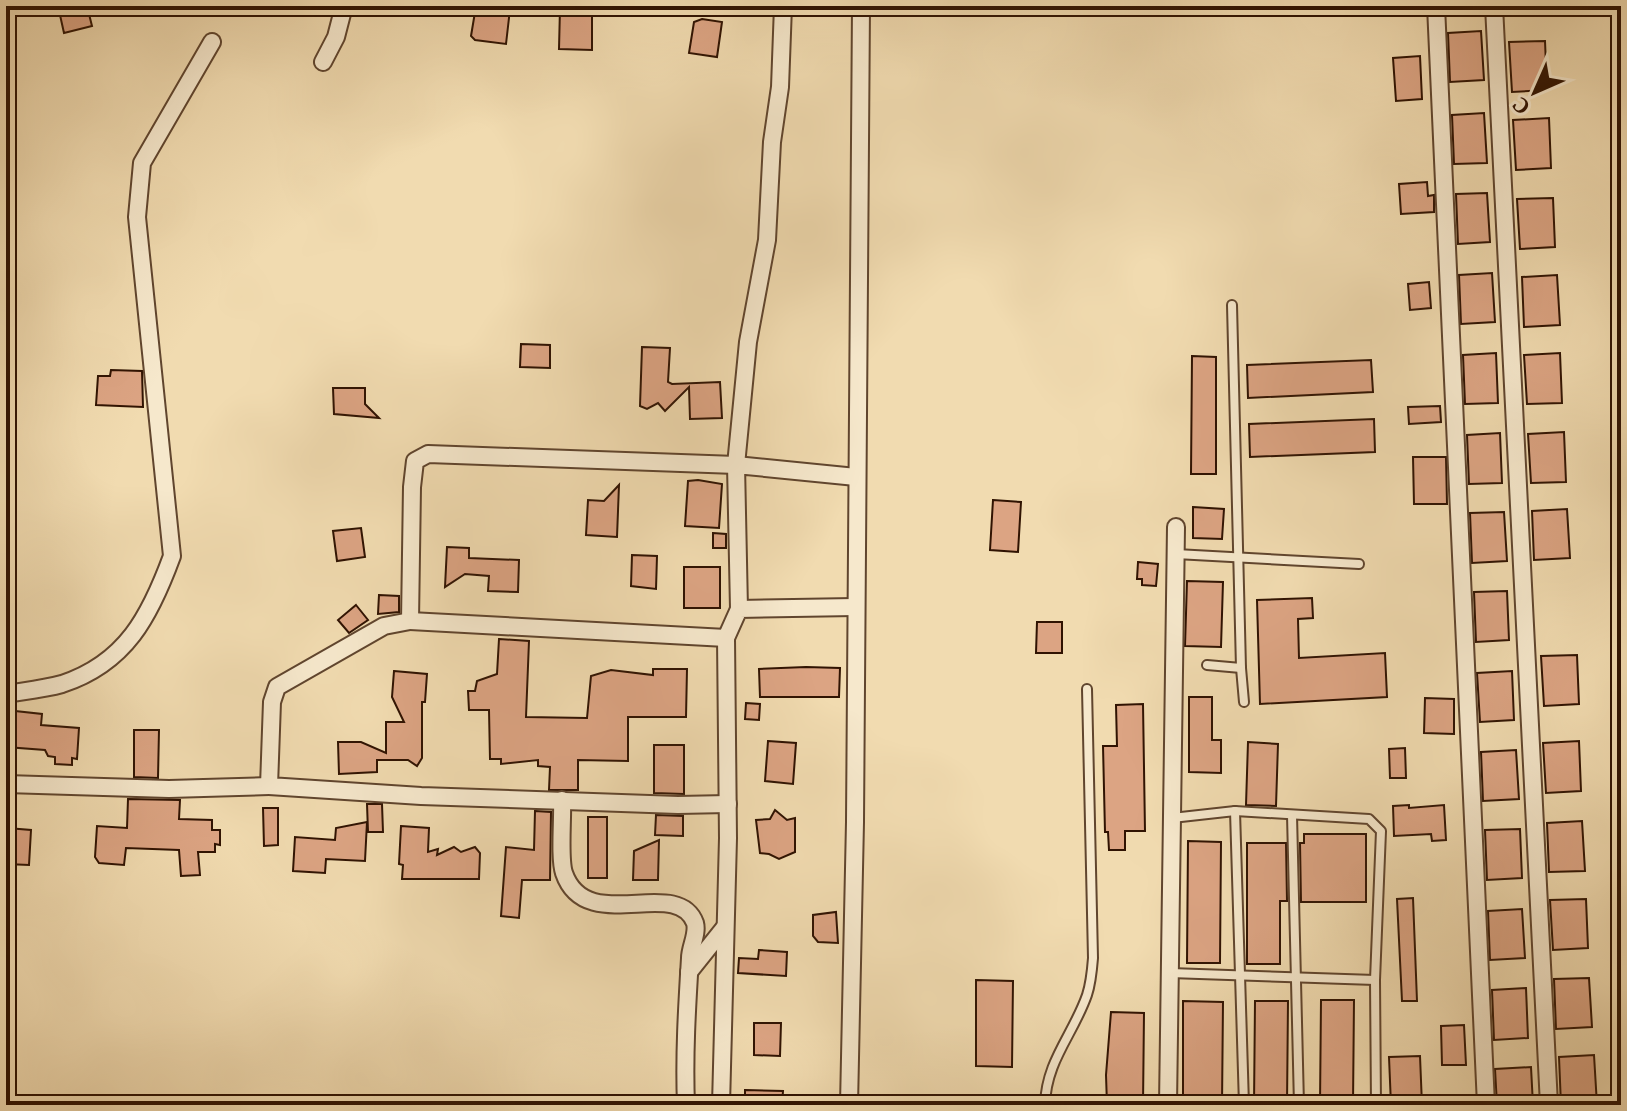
<svg xmlns="http://www.w3.org/2000/svg" width="1627" height="1111" viewBox="0 0 1627 1111" font-family="Vollkorn,serif">
  <style>
    .building { fill: #dca483; stroke: #301302; stroke-width: 2 }
    .lines { fill: none; stroke-linecap: round; stroke-linejoin: round }
    .service-casing { stroke: #60452e; stroke-width: 12 }
    .minor-casing { stroke: #60452e; stroke-width: 20 }
    .service { stroke: #f6e8cc; stroke-width: 8 }
    .minor { stroke: #f6e8cc; stroke-width: 16 }
  </style>
  <rect width="100%" height="100%" fill="#f1dbb0"/>
  <filter id="stains"><feTurbulence type="fractalNoise" baseFrequency=".0025" numOctaves="4"/><feColorMatrix values="0 0 0 0 .2 0 0 0 0 .09 0 0 0 0 .02 0 0 0 .5 -.17"/></filter>
  <radialGradient id="worn" r=".72"><stop offset=".6" stop-color="#630" stop-opacity="0"/><stop offset="1" stop-color="#630" stop-opacity=".3"/></radialGradient>
  <g class="building">
    <polygon points="58,6 87,6 92,26 64,33"/>
    <polygon points="476,6 510,9 506,44 475,40 471,36"/>
    <polygon points="560,8 592,9 592,50 559,49"/>
    <polygon points="702,19 722,22 717,57 689,53 694,22"/>
    <polygon points="1481,31 1484,80 1450,82 1448,33"/>
    <polygon points="1545,41 1547,90 1512,92 1509,42"/>
    <polygon points="1420,56 1422,99 1396,101 1393,58"/>
    <polygon points="1484,113 1487,163 1454,164 1452,115"/>
    <polygon points="1549,118 1551,168 1516,170 1513,120"/>
    <polygon points="1427,182 1428,196 1434,195 1434,212 1401,214 1399,184"/>
    <polygon points="1487,193 1490,242 1458,244 1456,194"/>
    <polygon points="1553,198 1555,247 1520,249 1517,199"/>
    <polygon points="1492,273 1495,322 1461,324 1459,275"/>
    <polygon points="1557,275 1560,325 1524,327 1522,277"/>
    <polygon points="1429,282 1431,308 1410,310 1408,284"/>
    <polygon points="521,344 550,345 550,368 520,367"/>
    <polygon points="642,347 670,348 668,382 672,384 720,382 722,418 690,419 689,387 665,411 658,403 647,409 640,406"/>
    <polygon points="1496,353 1498,403 1465,404 1463,355"/>
    <polygon points="1560,353 1562,403 1527,404 1524,355"/>
    <polygon points="1192,356 1216,357 1216,474 1191,474"/>
    <polygon points="1371,360 1373,392 1248,398 1247,365"/>
    <polygon points="111,370 142,371 143,407 96,405 98,376 110,376"/>
    <polygon points="333,388 365,388 365,404 379,418 334,414"/>
    <polygon points="1440,406 1441,422 1409,424 1408,407"/>
    <polygon points="1374,419 1375,452 1250,457 1249,424"/>
    <polygon points="1564,432 1566,482 1531,483 1528,434"/>
    <polygon points="1500,433 1502,483 1469,484 1467,435"/>
    <polygon points="1413,457 1446,457 1447,504 1414,504"/>
    <polygon points="698,480 722,484 719,528 685,526 688,481"/>
    <polygon points="619,485 617,537 586,535 588,500 604,501"/>
    <polygon points="993,500 1021,502 1018,552 990,550"/>
    <polygon points="1193,507 1224,509 1222,539 1193,538"/>
    <polygon points="1567,509 1570,558 1534,560 1532,511"/>
    <polygon points="1504,512 1507,561 1472,563 1470,513"/>
    <polygon points="361,528 365,557 337,561 333,531"/>
    <polygon points="713,533 726,534 726,548 713,548"/>
    <polygon points="447,547 469,548 469,558 519,560 518,592 488,591 489,576 465,574 445,587"/>
    <polygon points="632,555 657,556 656,589 631,586"/>
    <polygon points="1138,562 1158,564 1156,586 1142,585 1142,579 1137,579"/>
    <rect x="684" y="567" width="36" height="41"/>
    <polygon points="1187,581 1223,582 1221,647 1185,646"/>
    <polygon points="1507,591 1509,640 1476,642 1474,592"/>
    <polygon points="379,595 399,596 399,612 378,614"/>
    <polygon points="1312,598 1313,618 1298,619 1299,658 1385,653 1387,697 1260,704 1257,600"/>
    <polygon points="356,605 368,620 349,633 338,620"/>
    <polygon points="1037,622 1062,622 1062,653 1036,653"/>
    <polygon points="499,639 529,641 526,717 587,718 591,676 611,670 653,675 653,669 687,669 686,717 628,717 628,761 578,760 578,790 549,790 550,767 538,766 538,760 501,764 501,759 490,759 489,710 469,710 468,691 475,691 477,681 497,674"/>
    <polygon points="1577,655 1579,704 1544,706 1541,656"/>
    <polygon points="806,667 840,668 839,697 760,697 759,669"/>
    <polygon points="394,671 427,674 425,702 422,702 422,758 417,766 408,760 377,760 377,772 339,774 338,742 361,742 386,753 386,722 404,722 392,697"/>
    <polygon points="1512,671 1514,720 1480,722 1477,673"/>
    <polygon points="1189,697 1212,697 1212,740 1221,740 1221,773 1189,772"/>
    <polygon points="1425,698 1454,699 1454,734 1424,733"/>
    <polygon points="746,703 760,704 759,720 745,719"/>
    <polygon points="1143,704 1145,831 1125,831 1125,850 1109,850 1108,832 1105,832 1103,746 1117,746 1116,705"/>
    <polygon points="6,710 42,714 41,725 79,728 77,759 72,758 72,765 55,764 55,757 48,756 45,750 6,747"/>
    <polygon points="134,730 159,730 158,778 134,777"/>
    <polygon points="768,741 796,743 793,784 765,781"/>
    <polygon points="1579,741 1581,791 1546,793 1543,743"/>
    <polygon points="1248,742 1278,744 1276,806 1246,805"/>
    <polygon points="654,745 684,745 684,794 654,793"/>
    <polygon points="1405,748 1406,778 1390,778 1389,749"/>
    <polygon points="1516,750 1519,799 1483,801 1481,752"/>
    <polygon points="128,799 180,800 179,819 212,820 212,830 220,830 220,845 215,844 215,852 198,852 200,875 181,876 179,850 126,848 124,865 99,863 95,857 97,826 127,828"/>
    <polygon points="367,804 382,804 383,832 368,832"/>
    <polygon points="1409,805 1409,808 1444,805 1446,840 1432,841 1431,834 1394,836 1393,806"/>
    <polygon points="263,808 278,808 278,845 264,846"/>
    <polygon points="775,810 787,820 795,818 795,852 779,859 769,854 760,853 756,820 770,819"/>
    <polygon points="535,811 551,812 550,880 522,880 519,918 501,916 506,847 534,850"/>
    <polygon points="656,815 683,816 683,836 655,835"/>
    <rect x="588" y="817" width="19" height="61"/>
    <polygon points="1582,821 1585,871 1549,872 1547,823"/>
    <polygon points="367,822 365,861 326,859 325,873 293,871 295,837 335,840 336,828"/>
    <polygon points="401,826 429,828 428,852 438,849 437,855 454,847 461,852 475,847 480,853 479,879 402,879 403,865 399,864"/>
    <polygon points="7,828 31,830 29,865 6,864"/>
    <polygon points="1520,829 1522,878 1487,880 1485,830"/>
    <polygon points="1304,834 1366,834 1366,902 1301,902 1300,843 1304,843"/>
    <polygon points="659,840 658,880 633,880 634,851"/>
    <polygon points="1188,841 1221,842 1220,963 1187,963"/>
    <polygon points="1247,843 1286,843 1287,901 1280,901 1280,964 1247,964"/>
    <polygon points="1413,898 1417,1001 1402,1001 1397,899"/>
    <polygon points="1586,899 1588,948 1553,950 1550,900"/>
    <polygon points="1522,909 1525,958 1490,960 1488,911"/>
    <polygon points="836,912 838,943 818,942 813,936 813,915"/>
    <polygon points="759,950 787,952 786,976 738,973 739,958 758,959"/>
    <polygon points="1589,978 1592,1027 1556,1029 1554,979"/>
    <polygon points="976,980 1013,981 1012,1067 976,1066"/>
    <polygon points="1526,988 1528,1038 1494,1040 1492,990"/>
    <polygon points="1321,1000 1354,1000 1353,1105 1320,1105"/>
    <polygon points="1183,1001 1223,1002 1222,1105 1183,1105"/>
    <polygon points="1255,1001 1288,1001 1287,1105 1254,1105"/>
    <polygon points="1111,1012 1144,1013 1143,1105 1107,1105 1106,1075"/>
    <polygon points="754,1023 781,1023 780,1056 754,1055"/>
    <polygon points="1464,1025 1466,1065 1442,1065 1441,1026"/>
    <polygon points="1594,1055 1597,1105 1561,1105 1559,1057"/>
    <polygon points="1420,1056 1422,1105 1391,1105 1389,1057"/>
    <polygon points="1531,1067 1533,1105 1497,1105 1495,1069"/>
    <polygon points="745,1090 783,1091 782,1105 745,1105"/>
  </g>
  <g class="lines">
    <defs>
      <g id="service">
        <polyline points="1176,554 1359,564"/>
        <polyline points="1207,665 1241,668 1232,305"/>
        <polyline points="1241,668 1244,702"/>
        <polyline points="1235,811 1244,1105"/>
        <polyline points="1292,815 1299,1105"/>
        <polyline points="1172,818 1235,811 1369,819 1381,831 1375,980 1376,1105"/>
        <polyline points="1170,973 1375,980"/>
        <path d="M1045 1105C1046 1061 1073 1035 1087 995 1091 983 1092 971 1093 958L1087 689"/>
      </g>
      <g id="minor">
        <polyline points="1436,6 1486,1105"/>
        <polyline points="1494,6 1549,1105"/>
        <polyline points="323,62 336,37 344,6"/>
        <polyline points="739,609 736,465 856,477"/>
        <polyline points="410,621 726,638"/>
        <path d="M6 694C24 691 44 689 62 684 126 663 150 616 172 556L137 217 142 163 212 42"/>
        <polyline points="6,784 169,789 269,786"/>
        <path d="M562 800C563 818 559 858 564 873 586 937 677 875 695 923 698 934 690 947 690 958 687 1007 684 1056 686 1105"/>
        <polyline points="728,804 678,805 421,796 269,786 272,702 277,687 384,626 410,621 412,487 415,461 428,454 736,465 748,342 767,240 772,142 780,87 783,6"/>
        <polyline points="689,972 725,927"/>
        <polyline points="721,1105 728,838 726,638 739,609 855,607"/>
        <polyline points="849,1105 855,822 861,6"/>
        <polyline points="1168,1105 1176,527"/>
      </g>
    </defs>
    <use href="#service" class="service-casing"/>
    <use href="#minor" class="minor-casing"/>
    <use href="#service" class="service"/>
    <use href="#minor" class="minor"/>
  </g>
  <rect width="1627" height="1111" fill="none" stroke="#f1dbb0" stroke-width="32"/>
  <rect x="8" y="8" width="1611" height="1095" fill="none" stroke="#301302" stroke-width="4"/>
  <rect x="16" y="16" width="1595" height="1079" fill="none" stroke="#301302" stroke-width="2"/>
  <g transform="translate(1535 92) rotate(225)" stroke="#f6e8cc" stroke-width="6" paint-order="stroke">
  <path d="M0-6L14 30L0 20L-14 30Z" fill="#301302"/>
  <text y="-12" font-size="22" font-weight="bold" text-anchor="middle" fill="#301302">С</text>
  </g>
  <rect width="100%" height="100%" filter="url(#stains)"/>
  <rect width="100%" height="100%" fill="url(#worn)"/>
</svg>
